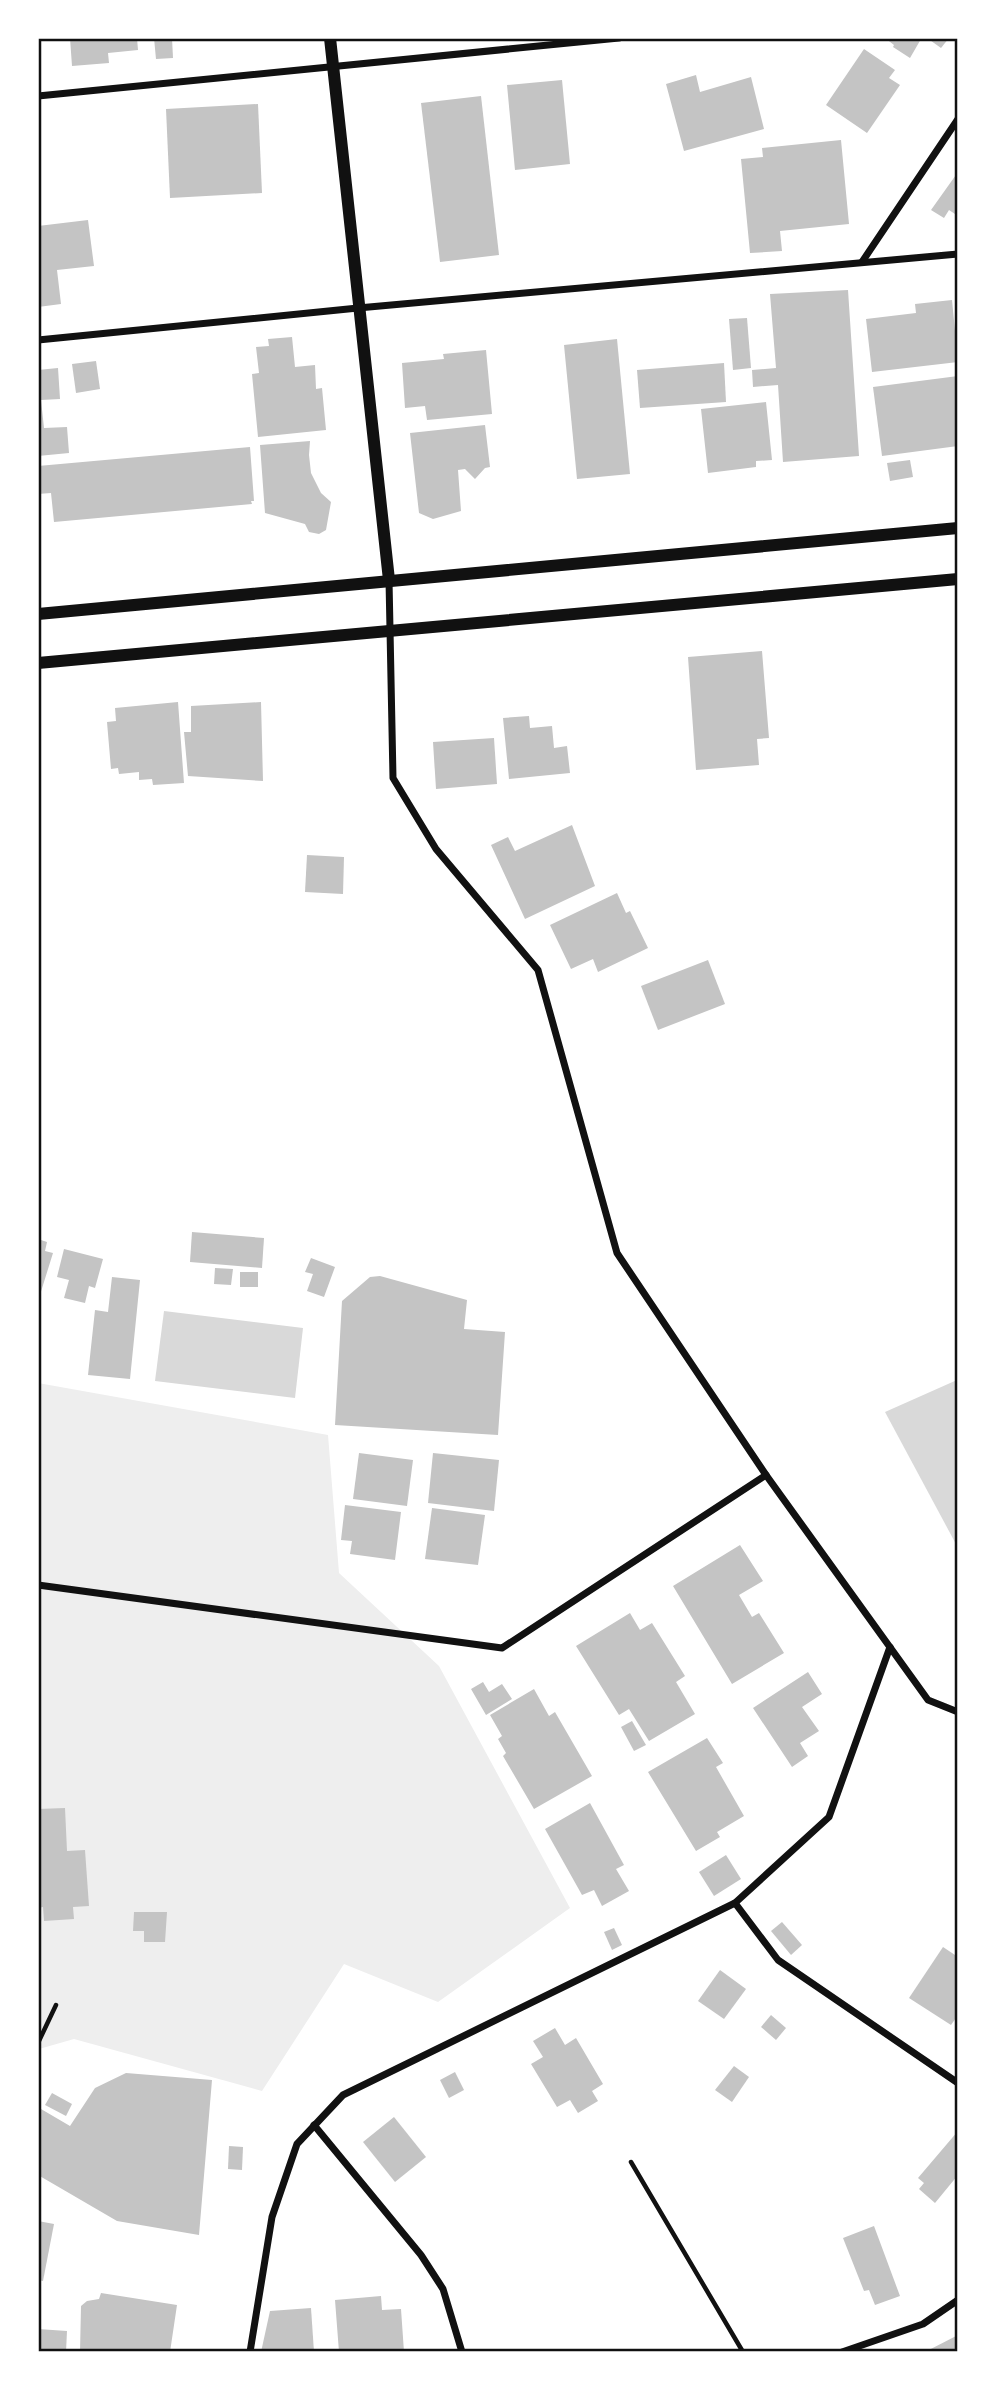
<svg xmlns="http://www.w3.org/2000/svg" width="996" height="2390" viewBox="0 0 996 2390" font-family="Helvetica,sans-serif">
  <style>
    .green { fill: #eee }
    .water { fill: #d9d9d9 }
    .building { fill: #c4c4c4 }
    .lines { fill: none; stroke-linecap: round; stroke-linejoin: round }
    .path { stroke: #111; stroke-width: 4.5 }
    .minor { stroke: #111; stroke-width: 7 }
    .tertiary { stroke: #111; stroke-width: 12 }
    .neatline { fill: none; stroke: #111; stroke-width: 2.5 }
  </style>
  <rect width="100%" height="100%" fill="#fff"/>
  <polygon class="green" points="38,1383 328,1435 339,1573 439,1666 570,1908 438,2002 344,1964 262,2091 74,2039 39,2049"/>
  <g class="water">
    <polygon points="164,1311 303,1328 295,1398 155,1381"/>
    <polygon points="957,1380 957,1546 885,1412"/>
  </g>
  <g class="building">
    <polygon points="70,38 137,38 138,50 108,53 109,63 72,66"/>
    <polygon points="154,38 172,38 173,58 156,59"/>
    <polygon points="885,38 920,38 921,39 910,58 893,47 894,45"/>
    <polygon points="927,38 949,38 941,48"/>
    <polygon points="864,49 895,70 889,78 900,85 867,133 826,105"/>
    <polygon points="696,75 700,92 751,77 764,129 684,151 666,84"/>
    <polygon points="562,80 570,164 515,170 507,85"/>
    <polygon points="481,96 499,255 440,262 421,103"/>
    <polygon points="258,104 262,193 170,198 166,109"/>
    <polygon points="841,140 849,224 780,231 782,251 750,253 741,159 763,157 762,148"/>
    <polygon points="958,172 958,216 949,210 944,218 931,210"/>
    <polygon points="88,220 94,266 57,270 61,304 38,307 38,226"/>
    <polygon points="848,290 859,456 783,462 778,385 753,387 752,370 776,368 770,294"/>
    <polygon points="952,300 958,362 872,372 866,319 916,313 915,304"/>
    <polygon points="747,318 751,368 733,370 729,319"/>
    <polygon points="292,337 295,367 315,365 316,389 322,388 326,430 258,437 252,374 259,373 256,347 269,346 268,339"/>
    <polygon points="617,339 630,474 577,479 564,345"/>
    <polygon points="486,350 492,414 427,420 425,406 405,408 402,363 444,359 443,354"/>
    <polygon points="96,361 100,389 76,393 72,364"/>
    <polygon points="724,363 726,402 640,408 637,370"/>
    <polygon points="58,368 60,399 41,400 44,428 67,427 69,453 38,456 38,370"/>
    <polygon points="958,376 958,446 882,456 873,387"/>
    <polygon points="766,402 772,460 756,461 756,467 708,473 701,409"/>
    <polygon points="485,425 490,467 485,468 475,479 465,469 458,470 461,511 433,519 419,513 410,433"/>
    <polygon points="310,441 309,455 311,473 321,493 331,502 326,530 319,534 309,532 305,524 265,513 260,445"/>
    <polygon points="250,447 254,501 251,501 252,504 54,522 51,493 38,494 38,466"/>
    <polygon points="910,460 913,477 890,481 887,463"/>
    <polygon points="762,651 769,738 757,739 759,765 696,770 688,657"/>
    <polygon points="178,702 184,783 153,785 152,779 139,780 139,772 119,774 118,768 111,769 107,722 116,721 115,708"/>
    <polygon points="261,702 263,781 188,776 184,732 191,732 191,706"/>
    <polygon points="529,716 530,728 552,726 554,748 567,746 570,773 509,779 503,718"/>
    <polygon points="494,738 497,784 436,789 433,742"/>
    <polygon points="572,825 595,886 525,919 491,845 508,837 515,851"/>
    <polygon points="307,855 344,857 343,894 305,892"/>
    <polygon points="617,893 626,913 630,911 648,948 598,972 593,959 571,969 550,925"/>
    <polygon points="708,960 725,1004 658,1030 641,986"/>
    <polygon points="192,1232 264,1238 262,1268 190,1262"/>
    <polygon points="38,1239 47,1242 45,1251 53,1253 39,1298"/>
    <polygon points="64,1249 103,1259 95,1288 89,1286 85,1303 64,1298 69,1280 57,1277"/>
    <polygon points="311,1258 335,1267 324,1297 307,1291 313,1274 305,1272"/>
    <polygon points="215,1268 233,1269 231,1285 214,1284"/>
    <rect x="240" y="1272" width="18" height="15"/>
    <polygon points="380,1276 467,1300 464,1329 505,1332 498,1435 335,1425 342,1301 370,1277"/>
    <polygon points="112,1277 140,1280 130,1379 88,1375 95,1310 108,1312"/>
    <polygon points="359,1453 413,1460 407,1506 353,1499"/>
    <polygon points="433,1453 499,1460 494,1511 428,1503"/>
    <polygon points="345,1505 401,1512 395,1560 350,1554 352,1541 341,1540"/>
    <polygon points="432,1508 485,1515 478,1565 425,1559"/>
    <polygon points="740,1545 763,1581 739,1595 752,1617 759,1613 784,1653 732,1684 673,1586"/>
    <polygon points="630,1613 640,1630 652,1623 685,1676 676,1682 695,1714 649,1741 629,1709 619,1715 576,1646"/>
    <polygon points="808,1672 822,1694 802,1707 819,1731 800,1743 808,1756 792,1767 753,1708"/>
    <polygon points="483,1682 489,1692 502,1684 512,1699 486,1715 471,1689"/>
    <polygon points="534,1689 549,1716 555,1712 592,1776 534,1809 503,1756 506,1753 498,1739 502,1736 490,1715"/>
    <polygon points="632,1721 646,1745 634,1751 621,1727"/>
    <polygon points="707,1738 723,1763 716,1767 744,1816 717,1832 720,1837 696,1851 648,1772"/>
    <polygon points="590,1803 624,1865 616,1869 629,1891 602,1906 594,1890 582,1895 545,1829"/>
    <polygon points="65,1808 67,1851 85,1850 89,1906 73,1907 74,1919 44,1921 43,1907 38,1908 38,1809"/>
    <polygon points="726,1855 741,1879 714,1896 699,1872"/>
    <polygon points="134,1912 167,1912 165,1942 144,1942 144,1931 133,1931"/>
    <polygon points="782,1922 802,1945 791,1955 771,1931"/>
    <polygon points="614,1928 622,1945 612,1950 604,1932"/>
    <polygon points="943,1947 958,1957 958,2015 951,2025 909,1998"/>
    <polygon points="720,1970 746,1989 724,2019 698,2001"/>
    <polygon points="771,2015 786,2028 776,2040 761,2027"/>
    <polygon points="555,2028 565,2045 576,2038 603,2084 592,2091 598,2101 578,2113 570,2100 557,2107 531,2064 543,2057 533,2041"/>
    <polygon points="734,2066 749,2077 732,2102 715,2090"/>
    <polygon points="455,2072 464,2090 449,2098 440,2080"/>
    <polygon points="126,2073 212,2080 199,2235 117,2221 38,2175 38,2113 41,2109 70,2126 95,2088"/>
    <polygon points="52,2093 72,2104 66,2116 45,2105"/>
    <polygon points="394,2117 426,2157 395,2182 363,2142"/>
    <polygon points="958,2131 958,2175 935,2203 919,2189 924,2183 918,2178"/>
    <polygon points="229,2146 243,2147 242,2170 228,2169"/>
    <polygon points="38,2221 54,2224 43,2281 38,2280"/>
    <polygon points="874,2226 900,2296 875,2305 869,2290 864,2291 843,2238"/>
    <polygon points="101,2293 177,2305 170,2352 80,2352 81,2306 87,2301 99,2299"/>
    <polygon points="381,2296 382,2310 401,2309 404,2352 339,2352 335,2300"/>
    <polygon points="311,2308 314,2352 261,2352 270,2311"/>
    <polygon points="38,2329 67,2331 66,2352 38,2352"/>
    <polygon points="958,2335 958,2352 925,2352"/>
  </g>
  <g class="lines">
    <g class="path">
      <polyline points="38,2043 56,2005"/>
      <polyline points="631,2162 743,2352"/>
    </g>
    <g class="minor">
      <polyline points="38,96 619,38"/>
      <polyline points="862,262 958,119"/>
      <polyline points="38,340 358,308 958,254"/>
      <polyline points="389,580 393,778 436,849 538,970 617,1253 766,1475 928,1700 958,1712"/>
      <polyline points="38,1585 502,1648 766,1475"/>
      <polyline points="735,1903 778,1960 958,2083"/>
      <polyline points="314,2125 421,2255 443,2289 462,2352"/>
      <polyline points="250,2352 272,2217 297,2144 343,2095 735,1903 829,1817 890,1647"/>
      <polyline points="842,2352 923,2324 958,2300"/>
    </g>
    <g class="tertiary">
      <polyline points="330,38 389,580"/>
      <polyline points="38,614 958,528"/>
      <polyline points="38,663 958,579"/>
    </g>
  </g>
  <rect width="996" height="2390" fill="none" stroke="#ffffff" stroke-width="80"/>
  <rect x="40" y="40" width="916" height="2310" class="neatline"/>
</svg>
